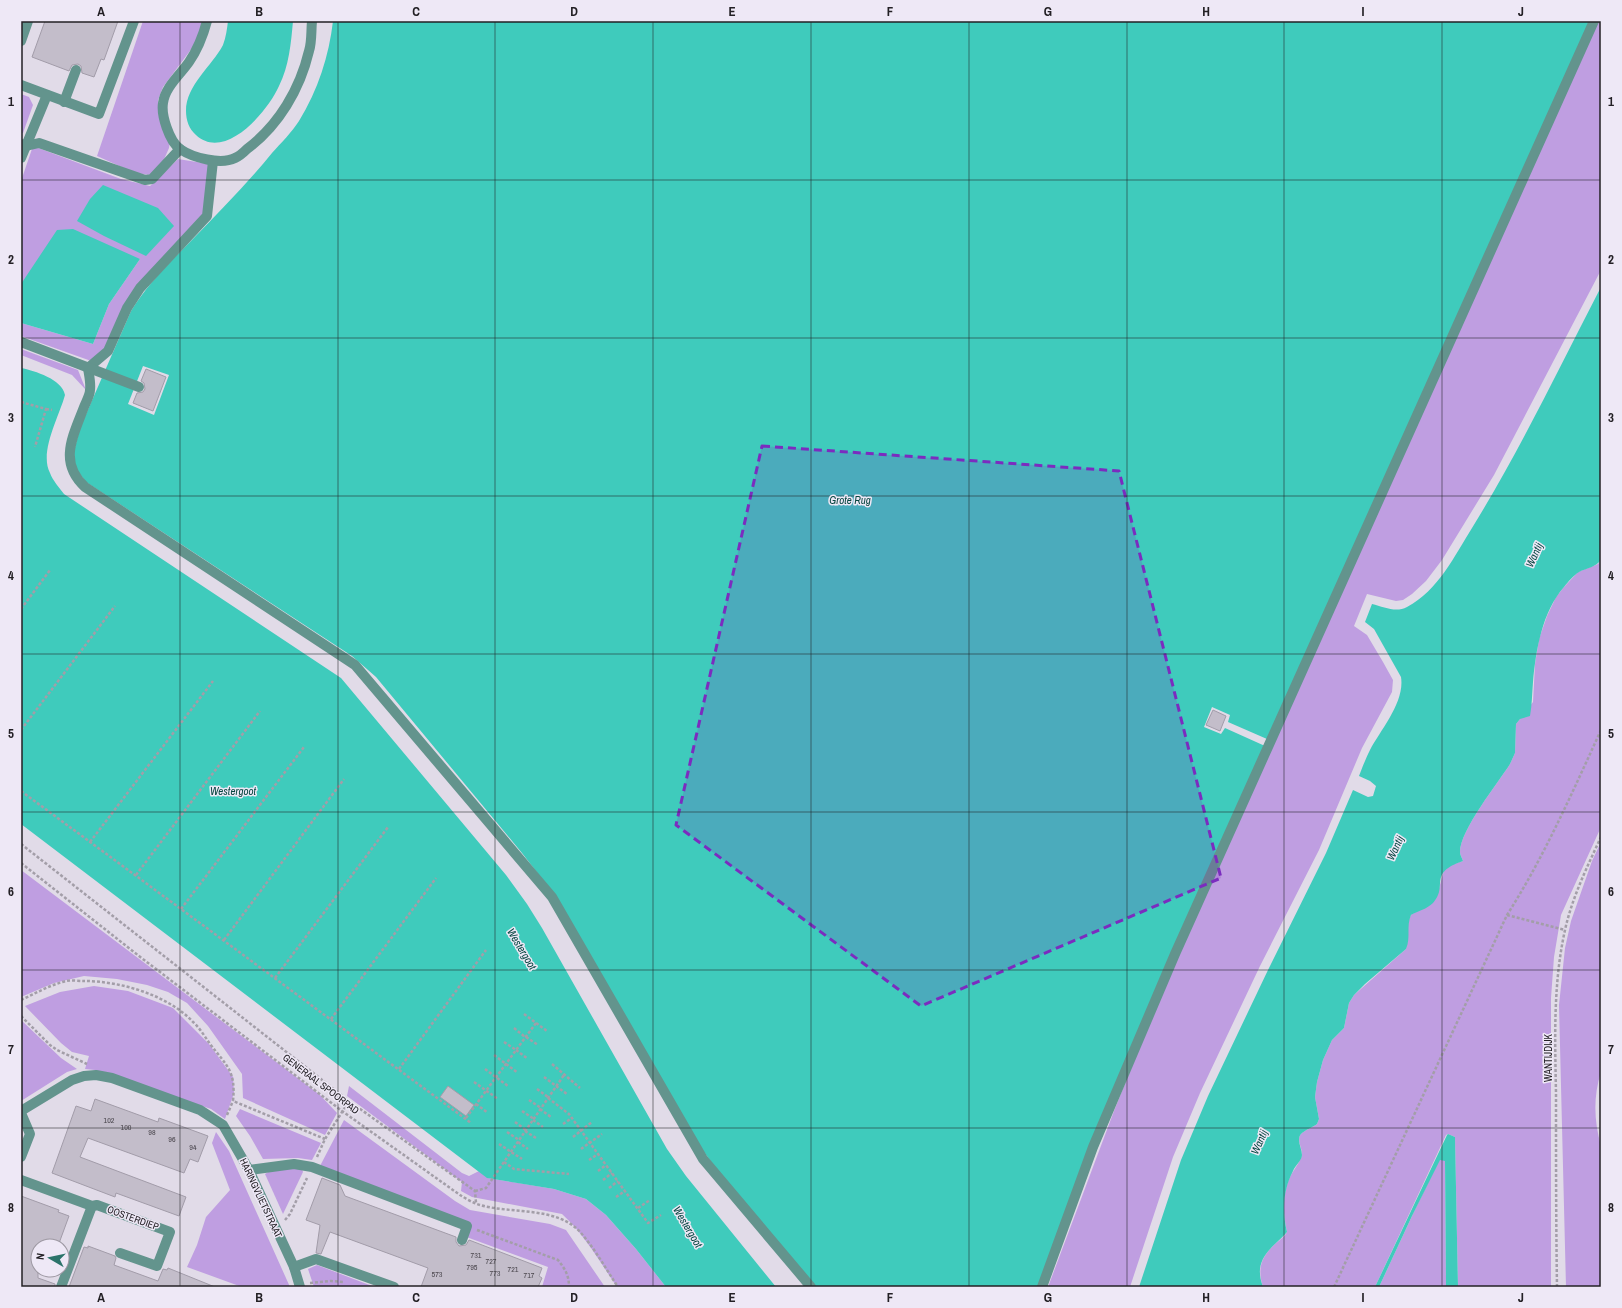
<svg xmlns="http://www.w3.org/2000/svg" width="1622" height="1308" viewBox="0 0 1622 1308" font-family="'Archivo Narrow',sans-serif">
  <style>
    .green { fill: #bf9ee1 }
    .water { fill: #3fcbbc }
    .pier { fill: #e1dbe8 }
    .building { fill: #c3bdca; stroke: #a29ca9 }
    .lines { fill: none; stroke-linecap: round; stroke-linejoin: round }
    .path { stroke: #a39ea8; stroke-width: 2.5; stroke-dasharray: 3 2; stroke-linecap: butt }
    .minor { stroke: #63948d; stroke-width: 10 }
    .marked { fill: #7b2cbf; fill-opacity: 0.2; stroke: #7b2cbf; stroke-width: 3; stroke-dasharray: 8 5; stroke-linejoin: round }
    .grid { fill: none; stroke: #232025; stroke-width: 1; stroke-opacity: 0.55 }
    .labels { text-anchor: middle; dominant-baseline: central; stroke-width: 3; stroke-linejoin: round; paint-order: stroke }
    .number-label { font-size: 8px; fill: #4b474e }
    .street-label { font-size: 10px; fill: #232025; stroke: #eee8f6 }
    .water-label { font-size: 11px; font-style: italic; fill: #074640; stroke: #eee8f6 }
    .neatline { fill: none; stroke: #232025; stroke-width: 1.5 }
    .grid-label { font-size: 13px; text-anchor: middle; font-weight: bold; fill: #232025 }
  </style>
  <rect width="100%" height="100%" fill="#e1dbe8"/>
  <g class="green">
    <polygon points="143,21 202,21 198,40 163,87 158,100 159,109 170,141 169,148 162,164 150,175 135,173 97,156"/>
    <polygon points="1598,21 1601,21 1601,270 1494,475 1442,560 1426,581 1412,594 1403,600 1396,601 1367,594 1354,626 1367,635 1383,662 1393,680 1392,692 1362,748 1319,850 1260,966 1200,1093 1173,1157 1130,1287 1048,1287 1114,1111 1170,972"/>
    <polygon points="21,94 29,97 33,105 23,133 21,133"/>
    <polygon points="33,146 121,179 150,186 178,159 209,164 204,213 138,289 113,337 94,362 21,336 21,323 93,344 109,304 140,259 21,284 21,181"/>
    <polygon points="21,349 78,370 86,390 72,375 21,355"/>
    <path d="M1601 560V827L1561 915 1554 957 1551 998V1287H1458L1455 1137 1448 1134 1446 1135 1375 1287H1263C1257 1268 1261 1257 1276 1243 1280 1240 1284 1237 1287 1232 1283 1215 1282 1196 1289 1179 1292 1172 1298 1165 1301 1158 1305 1150 1295 1141 1301 1134 1305 1130 1313 1127 1317 1124L1319 1119 1315 1097 1317 1082 1323 1060 1332 1040 1344 1028 1349 1003 1354 995 1406 949 1408 921 1411 915 1437 896 1444 870 1450 865 1463 861C1462 858 1460 855 1460 852 1460 830 1498 783 1510 764L1515 753 1516 724 1533 702 1535 664 1539 639 1547 616 1556 597 1564 587 1578 572 1598 564Z"/>
    <path d="M1601 842V1072C1593 1097 1594 1121 1601 1146V1287H1566L1559 1005 1565 948 1571 921 1592 861Z"/>
    <polygon points="21,870 320,1095 337,1113 325,1135 243,1098 242,1074 208,1026 187,1003 168,992 147,985 117,979 84,976 54,983 21,997"/>
    <polygon points="94,986 128,991 173,1008 209,1044 233,1077 234,1093 225,1119 211,1109 95,1070 85,1069 89,1056 72,1052 61,1043 25,1006 60,992"/>
    <polygon points="21,1020 61,1058 77,1069 67,1072 21,1101"/>
    <path d="M349 1086 462 1173 469 1176 479 1171 488 1178 554 1189 586 1199 606 1215 636 1249 666 1287H617C600 1262 585 1235 562 1214L472 1197 461 1191 462 1182 347 1096Z"/>
    <polygon points="240,1109 321,1143 312,1160 298,1158 263,1159 250,1136 236,1116"/>
    <polygon points="344,1120 455,1201 470,1210 550,1224 566,1230 605,1287 542,1287 548,1267 461,1235 464,1229 320,1166"/>
    <polygon points="216,1132 229,1151 290,1287 242,1287 187,1267 197,1245 206,1217 230,1190 212,1143"/>
    <polygon points="1439,1160 1445,1160 1446,1287 1379,1287 1412,1216"/>
    <polygon points="292,1168 302,1169 303,1172 283,1214 265,1174 270,1171"/>
    <polygon points="317,1265 372,1286 376,1287 314,1287 308,1269"/>
  </g>
  <g class="water">
    <path d="M228 21H293C291 43 289 66 279 86 268 111 225 162 196 135 189 129 186 120 186 111 186 85 212 66 223 45 226 37 227 29 228 21Z"/>
    <path d="M333 21H1591L1260 755 1040 1287H814L722 1177 699 1145 549 888 522 853 376 677 352 656 86 482 76 469 73 455 80 428 131 311C147 285 168 264 190 242 218 213 247 184 272 153 281 143 292 132 299 121 318 90 329 56 333 21Z"/>
    <polygon points="103,185 158,208 174,226 146,256 104,236 77,221 90,199"/>
    <polygon points="73,229 140,259 109,304 93,344 21,323 21,284 57,230"/>
    <path d="M1601 287V560C1596 567 1587 568 1579 572 1574 575 1568 582 1564 587 1542 612 1536 650 1533 682 1532 694 1532 705 1530 716L1520 719 1516 724 1515 753 1510 764C1498 783 1460 830 1460 852 1460 855 1462 858 1463 861 1427 873 1449 886 1433 903 1427 909 1418 911 1411 915 1406 926 1411 938 1406 949L1365 984 1354 995 1349 1003 1344 1028 1332 1040 1323 1060 1317 1082 1315 1097 1319 1119 1317 1124C1313 1127 1305 1130 1301 1134 1296 1140 1302 1148 1302 1155 1302 1160 1295 1166 1293 1171 1283 1190 1282 1211 1287 1232 1284 1236 1280 1239 1276 1243 1261 1257 1256 1268 1263 1287H1139L1181 1160 1208 1096 1268 970 1326 853 1353 790 1368 797 1373 796 1376 786 1370 781 1359 776C1362 768 1366 758 1370 750 1381 729 1405 702 1401 677L1374 629 1365 622 1372 604C1384 607 1396 613 1407 607 1438 591 1455 555 1472 528 1520 450 1559 368 1601 287Z"/>
    <path d="M21 368C35 371 62 379 65 395 59 417 39 452 50 473 53 481 59 487 64 494L341 678 506 875 527 904 542 928 667 1149 686 1176 776 1287H666L636 1249 606 1215 586 1199 554 1189 487 1178 21 824Z"/>
    <polygon points="1448,1134 1455,1137 1458,1287 1446,1287 1445,1161 1440,1160 1412,1216 1379,1287 1375,1287 1447,1135"/>
  </g>
  <g class="pier">
    <polygon points="143,366 169,375 154,415 128,404"/>
    <polygon points="1212,707 1230,715 1228,722 1267,739 1265,746 1225,728 1221,734 1204,727"/>
  </g>
  <g class="building">
    <polygon points="45,21 118,21 104,60 101,59 94,77 82,73 81,66 78,64 72,65 69,71 32,57"/>
    <polygon points="146,369 166,377 153,411 133,403 137,393 143,392 145,389 144,383 141,381"/>
    <polygon points="1213,710 1226,716 1220,731 1206,725"/>
    <polygon points="448,1086 474,1105 466,1116 440,1097"/>
    <polygon points="95,1099 158,1122 159,1118 208,1136 198,1162 190,1159 184,1173 88,1138 80,1157 186,1197 179,1216 116,1193 115,1197 52,1173 76,1106 91,1111"/>
    <polygon points="322,1178 340,1185 345,1196 456,1237 456,1242 459,1246 466,1245 469,1240 542,1268 539,1276 542,1278 538,1287 421,1287 428,1268 330,1232 321,1254 316,1253 320,1225 306,1220"/>
    <polygon points="21,1196 59,1210 58,1212 69,1216 58,1246 38,1246 38,1278 55,1284 55,1287 21,1287"/>
    <polygon points="88,1246 115,1256 116,1258 114,1265 158,1281 163,1269 167,1270 168,1268 215,1287 69,1287 84,1247 88,1248"/>
  </g>
  <g class="lines">
    <g class="path">
      <polyline points="21,402 46,409 35,447"/>
      <polyline points="46,409 52,410"/>
      <polyline points="21,609 50,570"/>
      <polyline points="21,730 115,606"/>
      <polyline points="21,791 471,1123"/>
      <polyline points="90,842 213,681"/>
      <polyline points="21,844 349,1101 475,1191 476,1203"/>
      <path d="M21 863 139 956 342 1111 460 1195C465 1198 471 1202 477 1204 509 1215 557 1205 581 1233 595 1249 606 1269 618 1287"/>
      <polyline points="136,875 260,711"/>
      <polyline points="181,909 304,747"/>
      <polyline points="1507,915 1565,930"/>
      <polyline points="224,940 344,779"/>
      <polyline points="275,978 388,827"/>
      <path d="M21 1000C36 993 50 985 66 981 72 980 79 981 84 981 120 981 168 995 193 1022 200 1028 205 1037 210 1044 227 1066 236 1071 233 1101L325 1139"/>
      <polyline points="524,1014 547,1031"/>
      <polyline points="21,1016 50,1045 57,1050 87,1064"/>
      <polyline points="331,1019 436,878"/>
      <polyline points="514,1028 525,1037"/>
      <polyline points="526,1037 538,1045"/>
      <polyline points="504,1042 516,1050"/>
      <polyline points="516,1050 528,1059"/>
      <polyline points="494,1055 518,1073"/>
      <polyline points="552,1064 580,1088"/>
      <polyline points="399,1069 486,950"/>
      <polyline points="485,1069 508,1086"/>
      <polyline points="544,1077 556,1086"/>
      <polyline points="474,1082 498,1099"/>
      <polyline points="556,1086 567,1094"/>
      <polyline points="537,1089 548,1097"/>
      <polyline points="548,1098 569,1114 648,1223 661,1215"/>
      <polyline points="529,1100 541,1108"/>
      <polyline points="476,1104 488,1113"/>
      <polyline points="540,1109 551,1117"/>
      <polyline points="522,1111 534,1119"/>
      <polyline points="227,1115 233,1101"/>
      <polyline points="466,1118 536,1023"/>
      <polyline points="533,1120 543,1127"/>
      <polyline points="515,1122 526,1130"/>
      <polyline points="563,1124 572,1118"/>
      <polyline points="525,1131 536,1138"/>
      <polyline points="507,1132 519,1140"/>
      <polyline points="573,1137 592,1122"/>
      <polyline points="518,1142 528,1149"/>
      <polyline points="499,1144 522,1159"/>
      <polyline points="581,1149 602,1134"/>
      <polyline points="317,1157 325,1139 349,1101"/>
      <polyline points="589,1160 598,1154"/>
      <polyline points="504,1162 514,1169 569,1174"/>
      <polyline points="598,1171 606,1165"/>
      <polyline points="603,1180 612,1173"/>
      <polyline points="609,1188 618,1181"/>
      <polyline points="475,1191 486,1188 564,1075"/>
      <polyline points="616,1197 625,1191"/>
      <polyline points="638,1208 650,1200"/>
      <polyline points="285,1220 290,1214 307,1178"/>
      <path d="M477 1230 558 1260C565 1269 569 1275 569 1287"/>
      <polyline points="310,1283 331,1281 343,1282"/>
      <path d="M1334 1287 1507 915C1544 857 1572 793 1601 730"/>
      <path d="M1557 1287C1556 1222 1556 1158 1556 1093 1555 1039 1553 984 1565 930 1572 898 1587 867 1601 837"/>
    </g>
    <g class="minor">
      <path d="M207 21C203 36 198 49 189 62 180 75 165 87 163 103 161 115 169 141 180 149 193 158 221 165 235 158 240 156 244 152 247 149 279 125 300 89 309 51 312 42 311 31 312 21"/>
      <polyline points="21,41 28,21"/>
      <polyline points="21,85 99,114 134,21"/>
      <polyline points="64,102 76,70"/>
      <polyline points="21,144 26,146 39,143 145,180 152,179 180,149"/>
      <polyline points="21,158 47,95"/>
      <path d="M213 161 207 216 140 288 127 308 108 351 88 368C89 375 91 383 90 390 90 395 86 402 84 407 73 436 58 462 85 487L355 665 552 897 703 1159 811 1287"/>
      <polyline points="21,342 139,387"/>
      <polyline points="21,1111 72,1080 84,1076 96,1075 112,1078 200,1110 223,1125 249,1170 294,1267 300,1287"/>
      <polyline points="21,1113 30,1134 21,1157"/>
      <polyline points="249,1170 294,1164 312,1167 467,1226 462,1240"/>
      <polyline points="21,1180 92,1206 97,1205 170,1232 157,1266 120,1253"/>
      <polyline points="294,1267 316,1259 394,1287"/>
      <polyline points="61,1287 92,1206"/>
      <polyline points="1042,1287 1093,1147 1175,954 1594,21"/>
    </g>
  </g>
  <path class="marked" d="M762 446 1119 471 1221 878 921 1006 676 825Z"/>
  <path class="grid" d="M180 21V1287M338 21V1287M495 21V1287M653 21V1287M811 21V1287M969 21V1287M1127 21V1287M1284 21V1287M1442 21V1287M21 180H1601M21 338H1601M21 496H1601M21 654H1601M21 812H1601M21 970H1601M21 1128H1601"/>
  <g class="labels">
    <g class="number-label">
      <text x="109" y="1120">102</text>
      <text x="126" y="1127">100</text>
      <text x="152" y="1132">98</text>
      <text x="172" y="1139">96</text>
      <text x="193" y="1147">94</text>
      <text x="476" y="1255">731</text>
      <text x="491" y="1261">727</text>
      <text x="472" y="1267">795</text>
      <text x="513" y="1269">721</text>
      <text x="495" y="1273">773</text>
      <text x="437" y="1274">573</text>
      <text x="529" y="1275">717</text>
    </g>
    <g class="street-label">
      <text transform="translate(1548 1058) rotate(-90)">WANTIJDIJK</text>
      <text transform="translate(321 1084) rotate(37)">GENERAAL SPOORPAD</text>
      <text transform="translate(261 1198) rotate(65)">HARINGVLIETSTRAAT</text>
      <text transform="translate(133 1218) rotate(20)">OOSTERDIEP</text>
    </g>
    <g class="water-label">
      <text x="850" y="500">Grote Rug</text>
      <text transform="translate(1534 555) rotate(-65)">Wantij</text>
      <text x="233" y="791">Westergoot</text>
      <text transform="translate(1395 848) rotate(-65)">Wantij</text>
      <text transform="translate(522 949) rotate(59)">Westergoot</text>
      <text transform="translate(1259 1142) rotate(-66)">Wantij</text>
      <text transform="translate(688 1227) rotate(59)">Westergoot</text>
    </g>
  </g>
  <rect width="1622" height="1308" fill="none" stroke="#eee8f6" stroke-width="44"/>
  <g transform="translate(50 1258) rotate(279)"><circle r="19" fill="#eee8f6" stroke="#9d98a2"/>
  <path d="M0-3L7 15L0 10L-7 15Z" fill="#2b736a"/>
  <text y="-6" font-size="11" font-weight="bold" text-anchor="middle" fill="#232025">N</text>
  </g>
  <rect x="22" y="22" width="1578" height="1264" class="neatline"/>
  <g class="grid-label">
    <text x="101" y="16">A</text>
    <text x="259" y="16">B</text>
    <text x="416" y="16">C</text>
    <text x="574" y="16">D</text>
    <text x="732" y="16">E</text>
    <text x="890" y="16">F</text>
    <text x="1048" y="16">G</text>
    <text x="1206" y="16">H</text>
    <text x="1363" y="16">I</text>
    <text x="1521" y="16">J</text>
    <text x="11" y="106">1</text>
    <text x="1611" y="106">1</text>
    <text x="11" y="264">2</text>
    <text x="1611" y="264">2</text>
    <text x="11" y="422">3</text>
    <text x="1611" y="422">3</text>
    <text x="11" y="580">4</text>
    <text x="1611" y="580">4</text>
    <text x="11" y="738">5</text>
    <text x="1611" y="738">5</text>
    <text x="11" y="896">6</text>
    <text x="1611" y="896">6</text>
    <text x="11" y="1054">7</text>
    <text x="1611" y="1054">7</text>
    <text x="11" y="1212">8</text>
    <text x="1611" y="1212">8</text>
    <text x="101" y="1302">A</text>
    <text x="259" y="1302">B</text>
    <text x="416" y="1302">C</text>
    <text x="574" y="1302">D</text>
    <text x="732" y="1302">E</text>
    <text x="890" y="1302">F</text>
    <text x="1048" y="1302">G</text>
    <text x="1206" y="1302">H</text>
    <text x="1363" y="1302">I</text>
    <text x="1521" y="1302">J</text>
  </g>
</svg>
